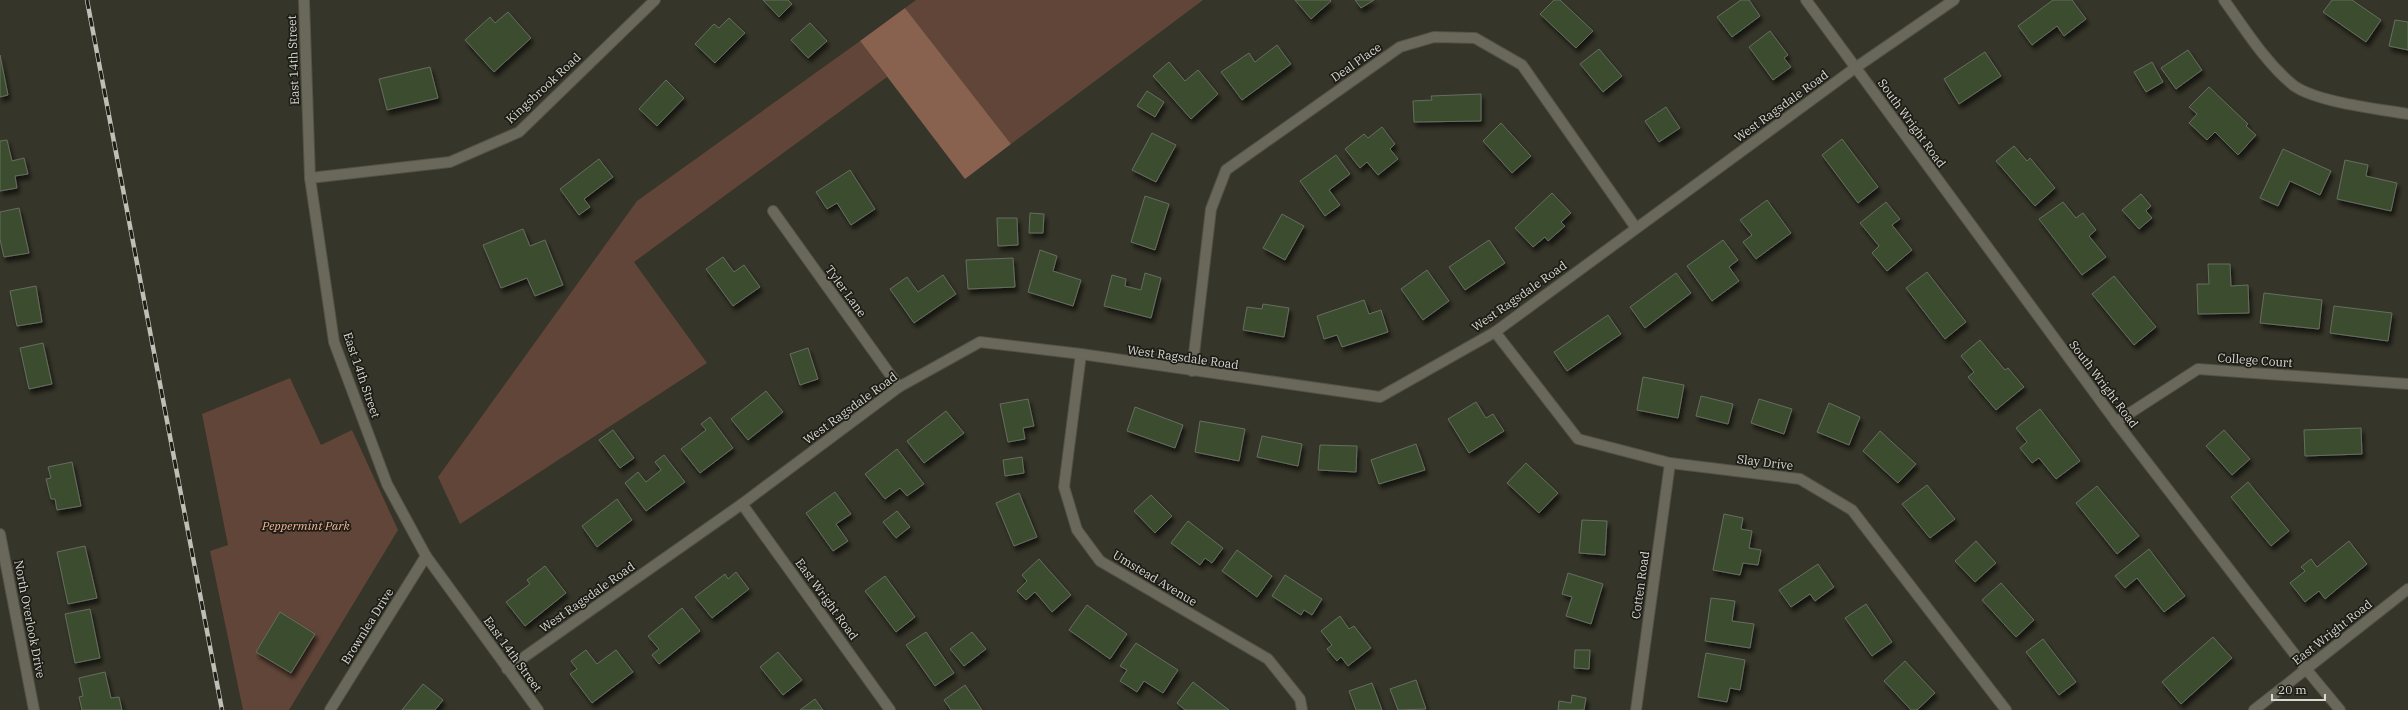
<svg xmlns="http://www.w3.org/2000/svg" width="2408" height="710" viewBox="0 0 2408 710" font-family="'IBM Plex Serif',serif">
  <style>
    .green { fill: #614538 }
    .forest { fill: #88614f }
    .building { fill: #3a4e2d; stroke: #666d61; filter: url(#shadow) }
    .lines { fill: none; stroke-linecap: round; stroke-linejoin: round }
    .minor-casing { stroke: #535247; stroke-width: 12 }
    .minor { stroke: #69685a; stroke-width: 10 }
    .rail-casing { stroke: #bfbfb6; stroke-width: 4.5 }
    .rail { stroke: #1d1d17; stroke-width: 3; stroke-dasharray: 9; stroke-linecap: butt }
    .labels { text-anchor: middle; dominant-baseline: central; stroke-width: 3.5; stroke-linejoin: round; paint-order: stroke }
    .street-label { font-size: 12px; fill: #dadad2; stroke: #1d1d17 }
    .park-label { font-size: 12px; font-style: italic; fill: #f7b596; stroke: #1d1d17 }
  </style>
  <defs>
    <filter id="shadow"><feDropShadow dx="2.5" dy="4.5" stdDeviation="2" flood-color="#0009"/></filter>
  </defs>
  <rect width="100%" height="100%" fill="#363529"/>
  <g class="green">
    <polygon points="916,0 1203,0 1011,144 905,8"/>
    <polygon points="860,41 887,77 634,262 707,363 460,524 438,477 637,201"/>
    <polygon points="290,378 321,445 352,430 398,530 289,710 243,710 210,551 228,545 202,414"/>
  </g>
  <polygon class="forest" points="905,8 1011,144 965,179 860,41"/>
  <g class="building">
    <polygon points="763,0 788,0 792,4 779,17"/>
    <polygon points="1295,0 1330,0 1331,1 1311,19"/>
    <polygon points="1355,0 1374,0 1361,8"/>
    <polygon points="1554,0 1560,0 1593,31 1576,48 1540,14"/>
    <polygon points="1741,0 1749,0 1760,16 1732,37 1717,17"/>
    <polygon points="2053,0 2072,0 2086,19 2064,36 2057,26 2032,45 2018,26"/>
    <polygon points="2332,0 2352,0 2381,20 2366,42 2323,12"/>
    <polygon points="508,12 531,38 494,72 465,40 490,17 495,23"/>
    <polygon points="729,18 745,33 715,63 695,44 714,24 719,28"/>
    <polygon points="2395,20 2408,22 2408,50 2389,46"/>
    <polygon points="810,23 827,41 808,58 791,40"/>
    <polygon points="1770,31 1788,55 1784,58 1791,67 1773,80 1749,47"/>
    <polygon points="1277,45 1291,64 1242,100 1221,72 1249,53 1255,62"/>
    <polygon points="1599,49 1622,76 1603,92 1580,64"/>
    <polygon points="2188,50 2202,70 2176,89 2161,68"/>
    <polygon points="1985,52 2001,76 1959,104 1944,79"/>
    <polygon points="0,55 8,95 0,97"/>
    <polygon points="1169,62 1185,81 1198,70 1218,94 1191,119 1153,76"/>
    <polygon points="2152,62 2163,82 2146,92 2134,72"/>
    <polygon points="430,67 438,98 387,110 379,79"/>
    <polygon points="666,80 684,98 657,126 639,109"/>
    <polygon points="2209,87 2248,124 2246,126 2256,135 2238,155 2215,132 2207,140 2189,123 2197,114 2189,107"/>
    <polygon points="1147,91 1164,102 1155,117 1137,106"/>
    <polygon points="1481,94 1481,121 1414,122 1413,101 1432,100 1431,96"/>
    <polygon points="1666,107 1680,128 1659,142 1645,121"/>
    <polygon points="1501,123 1531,156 1512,173 1483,141"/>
    <polygon points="1382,127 1395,144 1390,149 1398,159 1378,175 1367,162 1360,168 1345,149 1364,134 1368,138"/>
    <polygon points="1152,133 1176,145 1156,182 1132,170"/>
    <polygon points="1842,139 1878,187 1858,203 1822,155"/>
    <polygon points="7,140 12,161 24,158 28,174 15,176 17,188 0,191 0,141"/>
    <polygon points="2014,146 2027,161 2030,158 2055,188 2035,206 1996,161"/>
    <polygon points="2283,149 2331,171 2320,195 2290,181 2278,206 2260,198"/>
    <polygon points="1336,155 1350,174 1329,190 1340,205 1325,216 1300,181"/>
    <polygon points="599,159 613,177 584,199 590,207 579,215 560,189"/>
    <polygon points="2345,160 2368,165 2366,176 2397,183 2391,211 2337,199"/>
    <polygon points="850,170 875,209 851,225 837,203 827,209 816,192"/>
    <polygon points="1552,193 1571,213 1561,222 1565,226 1548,241 1545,237 1533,247 1515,228"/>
    <polygon points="2141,194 2151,206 2146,211 2152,218 2139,229 2122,210"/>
    <polygon points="1145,196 1169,204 1155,250 1131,242"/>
    <polygon points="1767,200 1791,233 1756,259 1743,242 1752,235 1740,220"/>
    <polygon points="1886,202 1900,219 1892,225 1912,250 1887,271 1872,253 1879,246 1860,223"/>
    <polygon points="2063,202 2076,218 2083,213 2096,230 2089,236 2106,257 2082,275 2039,219"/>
    <polygon points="19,208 29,253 4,257 0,239 0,212"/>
    <polygon points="1030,213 1044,214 1043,233 1029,233"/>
    <polygon points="1282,214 1304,226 1285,260 1263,248"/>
    <polygon points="997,218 1017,218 1018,245 998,246"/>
    <polygon points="523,229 530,246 545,240 563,285 535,296 527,278 501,288 483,245"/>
    <polygon points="1489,240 1505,263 1465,290 1449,267"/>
    <polygon points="1723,240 1738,260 1729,267 1739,281 1712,301 1687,266"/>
    <polygon points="1040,250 1057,256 1053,271 1081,280 1073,306 1028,292"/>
    <polygon points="723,257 734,272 744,265 760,287 733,306 706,269"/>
    <polygon points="1013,258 1015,287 968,289 966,260"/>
    <polygon points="2208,264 2230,264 2231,286 2248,285 2249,313 2198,314 2197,284 2209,284"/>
    <polygon points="1427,270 1449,301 1423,320 1401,289"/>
    <polygon points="1927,272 1966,322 1945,339 1906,288"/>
    <polygon points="1145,273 1161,278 1151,318 1104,306 1112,275 1126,279 1125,286 1141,290"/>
    <polygon points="1676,273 1691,293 1645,328 1630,307"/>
    <polygon points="943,275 956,294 914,323 890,289 907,277 918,292"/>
    <polygon points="2114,276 2156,327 2134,345 2092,294"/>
    <polygon points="36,286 42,322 17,326 10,291"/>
    <polygon points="2264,293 2322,300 2319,329 2260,323"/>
    <polygon points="1364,300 1369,314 1381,310 1388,332 1342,347 1337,335 1324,339 1317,316"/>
    <polygon points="1263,304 1289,308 1284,337 1243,330 1247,307 1262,309"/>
    <polygon points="2334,306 2392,313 2388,341 2330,333"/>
    <polygon points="1608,315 1621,334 1567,371 1554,352"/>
    <polygon points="1980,340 2005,370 2008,368 2024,387 1996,410 1968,377 1974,372 1961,356"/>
    <polygon points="43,343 52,384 29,389 20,348"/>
    <polygon points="808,348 818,379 800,385 790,354"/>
    <polygon points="1643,377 1684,385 1678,418 1637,410"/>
    <polygon points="766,391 783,412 748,440 731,419"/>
    <polygon points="1701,396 1733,404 1728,424 1696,416"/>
    <polygon points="1028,399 1034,426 1023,428 1025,439 1008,442 1000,404"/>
    <polygon points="1759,399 1792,409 1784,434 1751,423"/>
    <polygon points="1476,402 1486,418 1493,414 1504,431 1469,453 1448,419"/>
    <polygon points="1829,403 1860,417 1849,445 1817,432"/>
    <polygon points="1135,407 1183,425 1175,448 1127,431"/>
    <polygon points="2040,409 2080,461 2056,479 2039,458 2032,463 2020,448 2027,442 2016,428"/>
    <polygon points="946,411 964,433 924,463 907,441"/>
    <polygon points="710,417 733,448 700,473 681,449 706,430 701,424"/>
    <polygon points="1200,421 1245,429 1239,461 1195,452"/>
    <polygon points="2361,428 2362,454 2305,456 2304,430"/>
    <polygon points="613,430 634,458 620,468 599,440"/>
    <polygon points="2224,430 2250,459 2232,475 2206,446"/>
    <polygon points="1880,431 1916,464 1898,483 1863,451"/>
    <polygon points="1262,436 1302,444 1298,466 1257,457"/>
    <polygon points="1416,444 1425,470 1379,484 1371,460"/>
    <polygon points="1320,445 1357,446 1356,472 1318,470"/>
    <polygon points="897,449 924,484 907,496 900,488 885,499 865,474"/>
    <polygon points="664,455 685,482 646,511 625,483 638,472 646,482 661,470 655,462"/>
    <polygon points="1022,457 1024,473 1005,476 1003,460"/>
    <polygon points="72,462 81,506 57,510 55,499 51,499 46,479 51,478 48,467"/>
    <polygon points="1526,463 1558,493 1539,513 1507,483"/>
    <polygon points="2248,482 2289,531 2271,546 2231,497"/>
    <polygon points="1927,485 1955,519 1930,538 1902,504"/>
    <polygon points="2097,486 2139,536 2117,554 2076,503"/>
    <polygon points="835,492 851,514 836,524 848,541 833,551 806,513"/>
    <polygon points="1019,493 1037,537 1014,546 996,503"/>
    <polygon points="1151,495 1172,516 1155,533 1134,511"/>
    <polygon points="617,499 632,520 597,547 582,526"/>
    <polygon points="897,511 910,527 896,538 883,522"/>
    <polygon points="1724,514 1743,518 1741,529 1752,531 1749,548 1761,550 1758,565 1743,563 1740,575 1713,570"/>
    <polygon points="1582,520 1607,521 1605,555 1579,553"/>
    <polygon points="1188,521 1223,548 1212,563 1205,558 1200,565 1171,543"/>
    <polygon points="1976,541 1996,563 1975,582 1955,561"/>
    <polygon points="2349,541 2367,564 2325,599 2319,591 2305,602 2290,583 2305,571 2301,567 2311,559 2317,567"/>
    <polygon points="85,546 97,598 68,604 57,552"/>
    <polygon points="2149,549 2185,596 2164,612 2137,578 2125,588 2115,576"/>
    <polygon points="1237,550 1272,576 1257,597 1222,571"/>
    <polygon points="1039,559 1071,595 1052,612 1035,592 1026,600 1017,591 1027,581 1022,575"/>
    <polygon points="1818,564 1834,587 1815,601 1810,594 1791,607 1779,590"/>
    <polygon points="545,566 566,593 525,626 506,602 530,584 527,580"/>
    <polygon points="736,572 749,589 712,618 695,597 725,574 728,579"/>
    <polygon points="1568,573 1603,584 1591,624 1566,616 1572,597 1562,594"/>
    <polygon points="1285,575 1322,599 1312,615 1304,610 1301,615 1272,596"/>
    <polygon points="885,576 915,617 896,632 865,591"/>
    <polygon points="2001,583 2034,620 2016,637 1982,600"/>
    <polygon points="1711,598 1735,601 1732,621 1754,624 1750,648 1705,641"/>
    <polygon points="1866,604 1892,642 1872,656 1845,618"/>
    <polygon points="1087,605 1127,634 1110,659 1069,630"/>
    <polygon points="682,608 700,631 659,664 652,655 659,649 648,636"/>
    <polygon points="90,609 100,658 75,663 65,614"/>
    <polygon points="280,612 315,634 291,673 256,652"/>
    <polygon points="1340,616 1349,629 1354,626 1371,648 1348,666 1341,657 1337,661 1327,649 1332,645 1321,631"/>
    <polygon points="926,632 954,673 935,686 906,645"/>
    <polygon points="972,632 986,649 964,666 950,649"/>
    <polygon points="2213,637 2232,658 2181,704 2162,682"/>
    <polygon points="2043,639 2076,682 2059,695 2026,652"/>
    <polygon points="1136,643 1178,670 1163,693 1144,681 1137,692 1120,681 1127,670 1120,666"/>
    <polygon points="586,650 597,664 616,650 633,672 592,703 570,674 577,669 571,661"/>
    <polygon points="1575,650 1590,650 1589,669 1574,668"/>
    <polygon points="778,652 802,680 783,695 760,667"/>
    <polygon points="1706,653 1745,660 1740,690 1730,688 1727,702 1698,697"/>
    <polygon points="1905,661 1935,693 1917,710 1911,710 1884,681"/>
    <polygon points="105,672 111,698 119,697 122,710 82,710 79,697 83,696 79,678"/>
    <polygon points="1416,680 1426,709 1398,710 1390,689"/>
    <polygon points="1193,682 1229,710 1185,710 1177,703"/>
    <polygon points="1372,683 1382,710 1356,710 1349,691"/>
    <polygon points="423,684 443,700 435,710 402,710"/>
    <polygon points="965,685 982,710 951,710 944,700"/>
    <polygon points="1572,695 1586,698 1584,710 1558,710 1559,701 1571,703"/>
    <polygon points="815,699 823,710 800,710"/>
  </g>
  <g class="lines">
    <defs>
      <g id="minor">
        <polyline points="304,0 310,178 334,342 387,484 426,556 538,710"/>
        <polyline points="1806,0 2116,422 2306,669 2340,710"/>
        <path d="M2224 0C2245 29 2265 62 2293 85 2315 102 2379 109 2408 114"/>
        <polyline points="310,178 450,162 519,132 655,0"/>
        <polyline points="773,211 899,387"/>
        <polyline points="1495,332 1578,439 1670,463 1800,479 1852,510 2006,710"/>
        <polyline points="1081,354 1064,487 1077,530 1100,561 1268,659 1300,699 1302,710"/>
        <polyline points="1192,371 1211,209 1226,170 1400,47 1434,37 1475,38 1522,65 1636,228"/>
        <polyline points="2116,422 2198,369 2408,384"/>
        <polyline points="742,504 890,710"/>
        <polyline points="0,534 34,710"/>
        <polyline points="507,669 742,504 899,387 980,342 1081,354 1380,397 1495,332 1855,68 1954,0"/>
        <polyline points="330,710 426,556"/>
        <polyline points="1636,710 1670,463"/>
        <polyline points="2254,710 2408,589"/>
      </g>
    </defs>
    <use href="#minor" class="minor-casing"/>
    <use href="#minor" class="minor"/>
    <defs>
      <polyline id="rail" points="87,0 222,710"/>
    </defs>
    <use href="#rail" class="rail-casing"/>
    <use href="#rail" class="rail"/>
  </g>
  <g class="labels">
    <g class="street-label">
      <text transform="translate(293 60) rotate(-92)">East 14th Street</text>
      <text transform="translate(1356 62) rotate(-35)">Deal Place</text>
      <text transform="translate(543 88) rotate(-43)">Kingsbrook Road</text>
      <text transform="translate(1781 106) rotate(-36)">West Ragsdale Road</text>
      <text transform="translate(1912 123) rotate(54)">South Wright Road</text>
      <text transform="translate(846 291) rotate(54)">Tyler Lane</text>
      <text transform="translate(1519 296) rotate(-35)">West Ragsdale Road</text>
      <text transform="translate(1183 357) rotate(8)">West Ragsdale Road</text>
      <text transform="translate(2255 360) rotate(4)">College Court</text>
      <text transform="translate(362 375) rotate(71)">East 14th Street</text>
      <text transform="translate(2104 384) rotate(53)">South Wright Road</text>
      <text transform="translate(850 408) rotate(-36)">West Ragsdale Road</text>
      <text transform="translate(1765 462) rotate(7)">Slay Drive</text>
      <text transform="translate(1155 578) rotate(31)">Umstead Avenue</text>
      <text transform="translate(1640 585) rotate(-82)">Cotten Road</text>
      <text transform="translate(587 597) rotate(-35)">West Ragsdale Road</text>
      <text transform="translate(827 599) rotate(54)">East Wright Road</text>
      <text transform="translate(30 619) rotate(79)">North Overlook Drive</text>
      <text transform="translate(367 626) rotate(-58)">Brownlea Drive</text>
      <text transform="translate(2332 632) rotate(-38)">East Wright Road</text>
      <text transform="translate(513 654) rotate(54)">East 14th Street</text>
    </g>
    <g class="park-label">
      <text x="306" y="525">Peppermint Park</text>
    </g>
  </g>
  <path d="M2272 694v6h53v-6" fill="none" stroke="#dadad2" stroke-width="2"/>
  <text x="2278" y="694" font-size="12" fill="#dadad2" stroke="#1d1d17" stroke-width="3" paint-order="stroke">20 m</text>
</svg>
